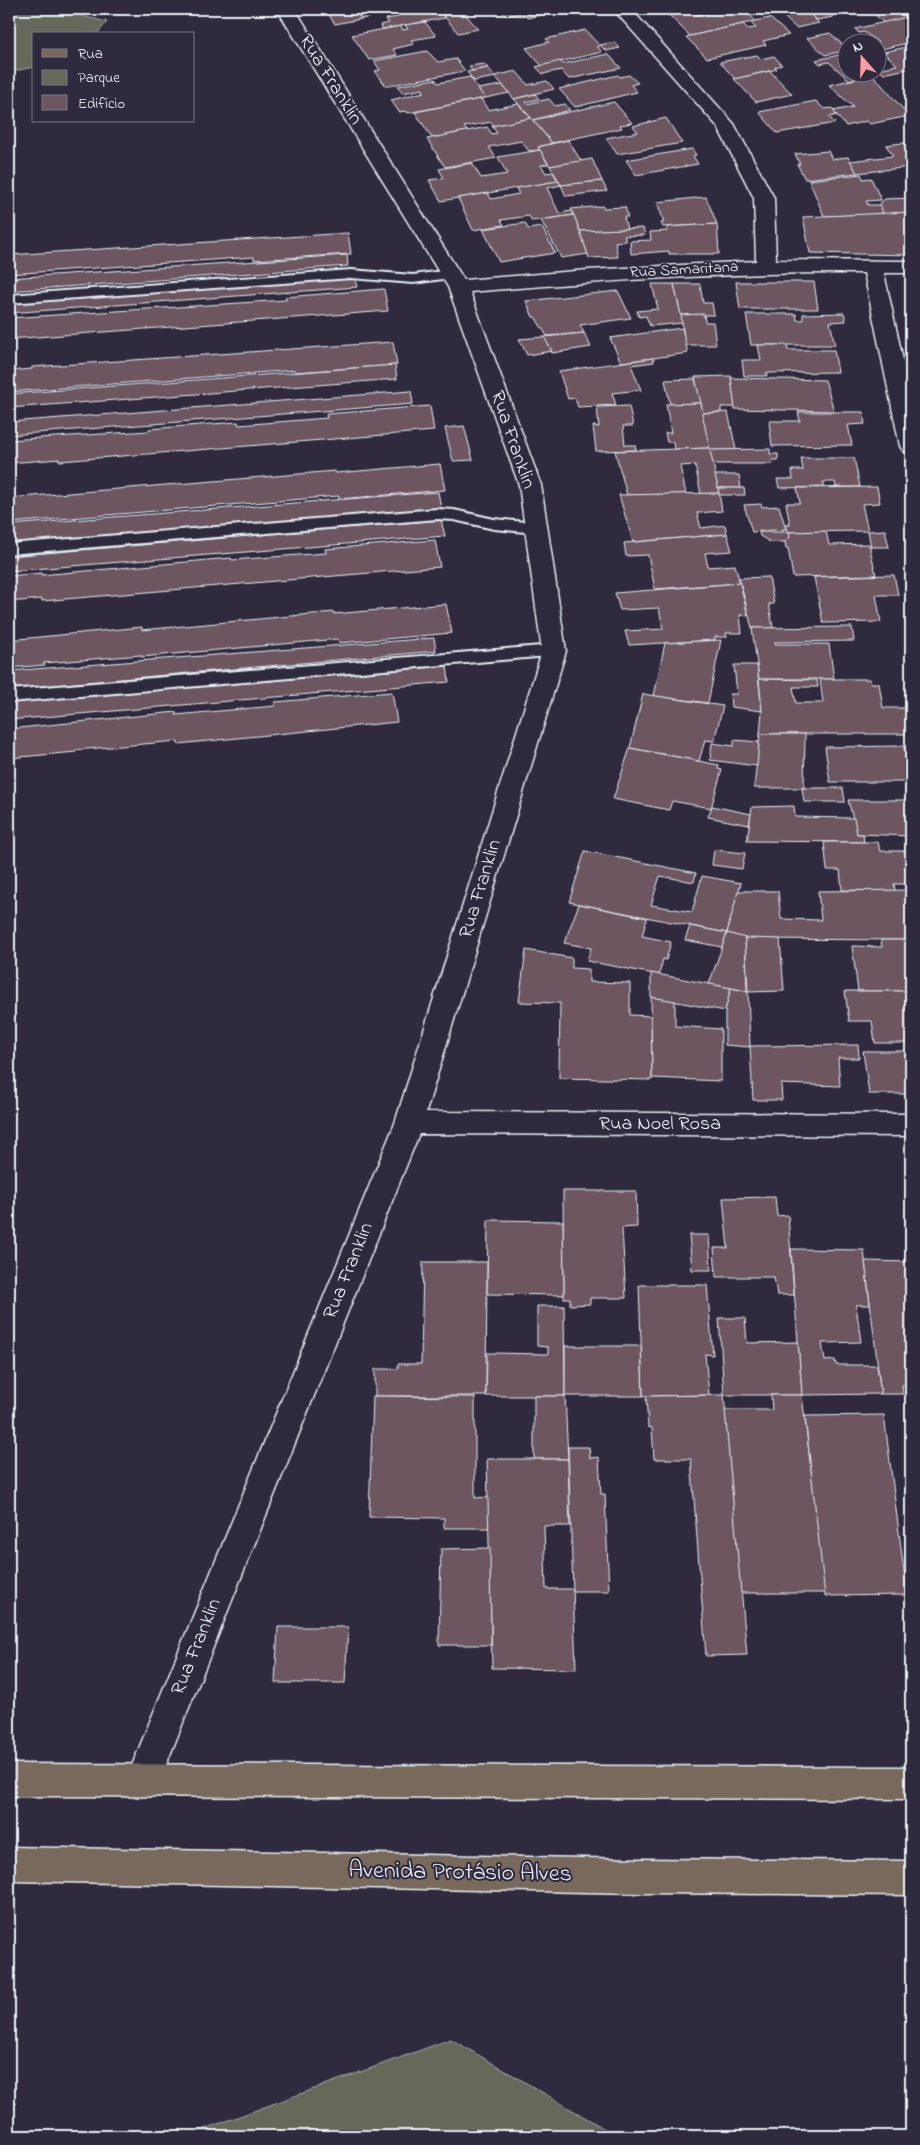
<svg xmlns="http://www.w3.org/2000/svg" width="920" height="2145" viewBox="0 0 920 2145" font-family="'Indie Flower',sans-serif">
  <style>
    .green { fill: #66685a; stroke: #a7aca9 }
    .building { fill: #6d565f; stroke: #e8f1f8 }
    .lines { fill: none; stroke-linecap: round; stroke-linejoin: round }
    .service-casing { stroke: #e8f1f8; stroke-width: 4 }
    .minor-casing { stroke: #e8f1f8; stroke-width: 3 }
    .primary-casing { stroke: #e8f1f8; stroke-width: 3 }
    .service { fill: #2f2a3d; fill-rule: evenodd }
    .minor { fill: #2f2a3d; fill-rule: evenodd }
    .primary { fill: #78695c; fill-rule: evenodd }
    .labels { text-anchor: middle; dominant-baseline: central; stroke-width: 4; stroke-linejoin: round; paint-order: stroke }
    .far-street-label { font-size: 16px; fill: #e8f1f8; stroke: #2f2a3d }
    .street-label { font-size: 20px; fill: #e8f1f8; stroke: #2f2a3d }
    .near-street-label { font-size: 24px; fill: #e8f1f8; stroke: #2f2a3d }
  </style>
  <rect width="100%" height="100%" fill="#2f2a3d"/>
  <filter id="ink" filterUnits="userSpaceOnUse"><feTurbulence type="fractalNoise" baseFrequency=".02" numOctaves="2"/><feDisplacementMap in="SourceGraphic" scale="10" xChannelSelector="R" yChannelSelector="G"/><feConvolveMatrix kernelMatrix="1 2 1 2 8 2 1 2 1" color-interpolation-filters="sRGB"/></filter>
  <g filter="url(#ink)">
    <g class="green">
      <polygon points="9,9 53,9 107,22 97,34 34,34 34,67 9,72"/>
      <polygon points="451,2039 617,2136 185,2136"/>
    </g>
    <g class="building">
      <polygon points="325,9 354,9 361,19 335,24"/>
      <polygon points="354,9 407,9 361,19"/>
      <polygon points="427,9 438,9 445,18 383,29 380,25 389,23 386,19 398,17 397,15"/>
      <polygon points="461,9 478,29 458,33 440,11"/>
      <polygon points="499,9 562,9 528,18 523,13 505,15"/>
      <polygon points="660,9 696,9 667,15"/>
      <polygon points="728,9 735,15 746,12 756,21 690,36 669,15 691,10 696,15"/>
      <polygon points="777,9 805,9 806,10 784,15"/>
      <polygon points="826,9 833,17 817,20 809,13"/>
      <polygon points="869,9 911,9 911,16 884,23"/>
      <polygon points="806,10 819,23 796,28 782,15"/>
      <polygon points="911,16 911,42 882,49 878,42 864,32 859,33 855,29"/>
      <polygon points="770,18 789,35 763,41 766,45 707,58 686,37 743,24 748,29 756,28 750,22"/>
      <polygon points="425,22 436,36 411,40 414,44 393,49 397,55 369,60 352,35 401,26 403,30 408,29 405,25"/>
      <polygon points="585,30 600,46 597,46 602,52 542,66 526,48 549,42 546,39"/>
      <polygon points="830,33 848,50 825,55 807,38"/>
      <polygon points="614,42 620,48 606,51 600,45"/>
      <polygon points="911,46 911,68 884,74 878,69 897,65 884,52"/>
      <polygon points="427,51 438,62 456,59 465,71 386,86 375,71 380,70 374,61"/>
      <polygon points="848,53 848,72 871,72 873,75 849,80 829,62 820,64 816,60"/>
      <polygon points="608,54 621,68 569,79 561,70 543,74 536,67 560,61 563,64"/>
      <polygon points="757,55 761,59 774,56 782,65 775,67 777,69 735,79 720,62"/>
      <polygon points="484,64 488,68 472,71 469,66"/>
      <polygon points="488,68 496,77 474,81 467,72"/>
      <polygon points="516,71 528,85 547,81 554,89 514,99 495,76"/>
      <polygon points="770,71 792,94 756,102 734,79"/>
      <polygon points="618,75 620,77 629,75 638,83 631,85 637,92 575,107 559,89"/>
      <polygon points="873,75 909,116 870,124 867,121 846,126 833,111 853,107 829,85"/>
      <polygon points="470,77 485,98 408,113 406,111 399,112 391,100 424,92 423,89 402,93 398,86 435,79 438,83"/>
      <polygon points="502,85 509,93 485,98 478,89"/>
      <polygon points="535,94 539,99 526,102 527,104 549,99 555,106 565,104 570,110 533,120 514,99"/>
      <polygon points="481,99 488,110 518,104 531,118 494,126 491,122 464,127 467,131 432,138 415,112"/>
      <polygon points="816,101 824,109 832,108 835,111 833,111 837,115 829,117 835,123 777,133 759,112"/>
      <polygon points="614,102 632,123 620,125 622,128 552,143 533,120"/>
      <polygon points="531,118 552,143 538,147 540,150 529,151 521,141 489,147 496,158 445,167 427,139 487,127 492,134 497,133 492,126"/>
      <polygon points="666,118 682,143 617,154 606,138 638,132 633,126"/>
      <polygon points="568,140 581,161 550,166 538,147"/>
      <polygon points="911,142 911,167 857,173 850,161 893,156 886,145"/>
      <polygon points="692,149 696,155 693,156 698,164 636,175 626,160"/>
      <polygon points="540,150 548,164 541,165 546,173 553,172 558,181 441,201 429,180 444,178 439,169 472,163 481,178 507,174 498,157"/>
      <polygon points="828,151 832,159 848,157 857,173 805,179 797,164 800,164 795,154"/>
      <polygon points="592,159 602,181 561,185 550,166"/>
      <polygon points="861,174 863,179 871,178 881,200 866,201 868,205 880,205 883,214 824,216 809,180"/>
      <polygon points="558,181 561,185 547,188 559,213 572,211 574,215 532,221 529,216 501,220 504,225 473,230 458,198 488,193 491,199 519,194 516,188"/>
      <polygon points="602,181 607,191 566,196 561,185"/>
      <polygon points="706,197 717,224 663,227 661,223 664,222 657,202"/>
      <polygon points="911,198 911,212 883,214 880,203 885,199"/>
      <polygon points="603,206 603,208 625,207 628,217 624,217 627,229 580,231 571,209"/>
      <polygon points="911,212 911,255 810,253 803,217"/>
      <polygon points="574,215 588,254 561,258 541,220"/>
      <polygon points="525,223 528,229 542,227 555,253 499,262 483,229"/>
      <polygon points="717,224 719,254 669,254 669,251 631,254 630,241 651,240 650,232 667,231 667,227"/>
      <polygon points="643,228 645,235 624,236 626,241 615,242 618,257 589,258 580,231"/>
      <polygon points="348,233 351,254 254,260 254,257 9,274 9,255"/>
      <polygon points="347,255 348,266 9,291 9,278"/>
      <polygon points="354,276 357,287 9,313 9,302"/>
      <polygon points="736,282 814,282 818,309 740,309"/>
      <polygon points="652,284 674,284 683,323 650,326 646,316 639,317 637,311 658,309"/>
      <polygon points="674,284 700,284 703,303 712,303 714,315 681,315"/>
      <polygon points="384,289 388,311 9,339 9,318 286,300 285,297"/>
      <polygon points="618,291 631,318 580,325 584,333 547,336 535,317 533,317 526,301"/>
      <polygon points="844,313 846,321 830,322 835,345 751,345 746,314 796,314 797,320 803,320 803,314"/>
      <polygon points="704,314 705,322 713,322 716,345 685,345 681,315"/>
      <polygon points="682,328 688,353 653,358 621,362 610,338"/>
      <polygon points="584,333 591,347 552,353 544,337"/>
      <polygon points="544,337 552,351 527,355 519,339"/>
      <polygon points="393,342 397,365 295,372 295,370 9,392 9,371 32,369 32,367"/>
      <polygon points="758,345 787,345 788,350 834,350 838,372 766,373 767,376 744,376 742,360 761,360"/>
      <polygon points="653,358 654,362 631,365 641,390 612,393 616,405 578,407 575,398 568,399 559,371"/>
      <polygon points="395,365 397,379 9,408 9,394"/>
      <polygon points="731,376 735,407 721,407 721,412 702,413 695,377"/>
      <polygon points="731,378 825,380 834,411 735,409"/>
      <polygon points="695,379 701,403 670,404 665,380"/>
      <polygon points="411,391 413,404 9,435 9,422"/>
      <polygon points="701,403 710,448 674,449 673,442 667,442 665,433 671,433 666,404"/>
      <polygon points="430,406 434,431 60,461 59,459 9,463 9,440 149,431 149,429 238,422 239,425 327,418 326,414"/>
      <polygon points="629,406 633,426 623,426 625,445 635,445 636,450 596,451 593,426 599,427 597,407"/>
      <polygon points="728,412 736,450 710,450 702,413"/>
      <polygon points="798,412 863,412 865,424 848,425 852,445 772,446 769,421 800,421"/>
      <polygon points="464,426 473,460 453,461 445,428"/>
      <polygon points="710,448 719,493 701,494 695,465 680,466 686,494 627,495 615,451"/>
      <polygon points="770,449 770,454 778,454 778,460 772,460 773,464 713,464 710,450"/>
      <polygon points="801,458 854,458 860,487 836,487 835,482 823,482 824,487 779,488 777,479 793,479 792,470 803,470"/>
      <polygon points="440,464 445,490 339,499 339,496 9,523 9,498 335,471 336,473"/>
      <polygon points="715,475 739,475 741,488 718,488"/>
      <polygon points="877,487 880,503 862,504 868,531 787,532 785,525 790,525 786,503 800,503 797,488"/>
      <polygon points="718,488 744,488 745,495 719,495"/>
      <polygon points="438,492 441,508 9,543 9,525"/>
      <polygon points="719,493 722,511 697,513 701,528 725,525 727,534 633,542 619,495"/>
      <polygon points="761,504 762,507 779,506 786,529 752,532 744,505"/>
      <polygon points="441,520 445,536 9,571 9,556"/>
      <polygon points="885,530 889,547 871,547 868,531"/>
      <polygon points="826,531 829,545 869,544 876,575 793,577 788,548 786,548 785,542 790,537 789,532"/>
      <polygon points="759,532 789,532 790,537 785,542 770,542 760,536"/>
      <polygon points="727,534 732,551 705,553 708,567 735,565 740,583 655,589 648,555 626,556 624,543"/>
      <polygon points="435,540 440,567 42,601 42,599 9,602 9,576 42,573 41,575 231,558 232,560 326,553 325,549"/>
      <polygon points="894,575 898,595 876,595 881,622 823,623 814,577"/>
      <polygon points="769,577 774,604 769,604 773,628 752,628 739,578"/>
      <polygon points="740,583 748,616 740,615 742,633 726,633 727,637 715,637 715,640 629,645 625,631 663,629 659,608 620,610 615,593"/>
      <polygon points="446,604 452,633 339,643 338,639 141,657 141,655 44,663 45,665 9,668 9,640 142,627 142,630 334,612 334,614"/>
      <polygon points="852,627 854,641 775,642 775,644 829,644 834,679 759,679 752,628"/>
      <polygon points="434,638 436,651 9,689 9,671"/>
      <polygon points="721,640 708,703 654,696 665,643"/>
      <polygon points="734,665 757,665 762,711 731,707 730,694 737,694"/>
      <polygon points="447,666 449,682 9,720 9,703"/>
      <polygon points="759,679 817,680 818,687 793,687 796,703 823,703 820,679 870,679 871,683 879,683 883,708 911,708 911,734 760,734 762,711"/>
      <polygon points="392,692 397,722 178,744 177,741 76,750 76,752 9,758 9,729 176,712 176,715 275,706 275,702"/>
      <polygon points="643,694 723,706 714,741 705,740 699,761 630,748"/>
      <polygon points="760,734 805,734 804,788 754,788"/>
      <polygon points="734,740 759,742 757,766 710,760 712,743 734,746"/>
      <polygon points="904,746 910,782 830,782 825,747"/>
      <polygon points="630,748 719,765 718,769 722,770 711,808 672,801 669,810 613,799"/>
      <polygon points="802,788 843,788 845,802 804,802"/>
      <polygon points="848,800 911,800 911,836 857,834"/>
      <polygon points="712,806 751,814 749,825 708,817"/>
      <polygon points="794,806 795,817 854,818 857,834 863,834 864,842 747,841 752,807"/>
      <polygon points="824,842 878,842 880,851 911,851 911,884 894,884 895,891 842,890 840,870 827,870"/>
      <polygon points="714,850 745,853 742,869 712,865"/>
      <polygon points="585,851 696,873 694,882 660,876 651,905 692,912 702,876 741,883 727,933 569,902"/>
      <polygon points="911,890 911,940 746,939 727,933 738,891 778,891 781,919 821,920 818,891"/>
      <polygon points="579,904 647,918 642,936 671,942 666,960 663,959 659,975 587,961 591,948 564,943"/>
      <polygon points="690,926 727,933 722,947 685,940"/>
      <polygon points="727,933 745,938 747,991 709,984"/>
      <polygon points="745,938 780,939 784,991 748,992"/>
      <polygon points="881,940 911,940 911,991 858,991 852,946 882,947"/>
      <polygon points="526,950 572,958 572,968 589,969 589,982 630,983 630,1015 651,1016 652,1080 559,1078 560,1003 519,1002"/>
      <polygon points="651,973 731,988 725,1011 651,997"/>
      <polygon points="731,988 748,992 750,1047 725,1045 725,1011"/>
      <polygon points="845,991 911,991 911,1043 875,1043 872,1021 849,1021"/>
      <polygon points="651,997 675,1001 675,1026 721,1029 721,1081 652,1078"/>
      <polygon points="858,1045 859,1058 838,1058 840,1086 781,1084 782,1100 753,1100 750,1046"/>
      <polygon points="863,1051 911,1051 911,1094 869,1094"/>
      <polygon points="563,1191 636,1191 637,1227 622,1228 626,1298 590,1298 590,1304 570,1305 570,1298 564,1298"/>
      <polygon points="775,1197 777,1216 788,1215 794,1295 777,1295 774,1277 716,1277 714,1248 728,1248 723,1198"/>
      <polygon points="488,1220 563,1221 564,1295 487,1294"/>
      <polygon points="689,1235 709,1235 711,1270 692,1270"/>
      <polygon points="791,1249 864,1250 870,1305 856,1305 861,1342 822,1343 825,1361 835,1360 836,1365 877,1365 881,1394 802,1395"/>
      <polygon points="865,1261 911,1262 911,1327 908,1327 911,1341 911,1385 902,1385 903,1394 881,1394"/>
      <polygon points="423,1262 487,1262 486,1396 375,1396 375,1369 398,1369 398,1364 421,1364"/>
      <polygon points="639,1285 707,1285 713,1355 705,1354 709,1395 643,1396"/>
      <polygon points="537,1306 564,1306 565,1396 486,1396 487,1353 548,1354 548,1347 537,1346"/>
      <polygon points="719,1318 745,1318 747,1343 798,1342 802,1395 724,1395"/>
      <polygon points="565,1346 641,1346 643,1396 565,1396"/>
      <polygon points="724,1395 747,1655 706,1656 691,1459 654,1459 652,1428 648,1427 646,1396"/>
      <polygon points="771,1395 802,1395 826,1593 741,1593 725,1410 772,1410"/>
      <polygon points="373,1396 475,1397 475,1498 489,1497 489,1528 444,1528 444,1518 369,1517"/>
      <polygon points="534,1396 565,1396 568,1459 534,1459"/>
      <polygon points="884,1415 907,1595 825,1596 805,1416"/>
      <polygon points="568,1447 589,1447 590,1458 599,1457 601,1494 605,1494 609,1591 573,1591"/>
      <polygon points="487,1459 568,1459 570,1526 544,1526 546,1589 573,1589 576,1669 492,1668"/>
      <polygon points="490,1548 491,1645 439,1645 441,1549"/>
      <polygon points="278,1627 348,1627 345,1683 275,1683"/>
    </g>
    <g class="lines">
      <defs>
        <g id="service">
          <polygon points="351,270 413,275 450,270 457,274 450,278 413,283 351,278 9,303 9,295"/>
          <polygon points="437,509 454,510 494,519 536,523 542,524 544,528 542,532 536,533 494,529 454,520 437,519 9,554 9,544"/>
          <polygon points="554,645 560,647 563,651 560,655 9,702 9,690"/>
        </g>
        <path id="minor" d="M277 9H295L464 280 588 270 756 261 754 198 717 126 613 9H631L734 124 774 198 776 260 911 261V273H884L911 397V453L903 451 900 446 864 273C732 272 601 281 470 292L541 485 566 651 426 1112 911 1114V1136L419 1134 160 1780 155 1792 143 1796 131 1792 126 1780 395 1123 542 651 519 485 448 287Z"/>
        <g id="primary">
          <polygon points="9,1764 911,1767 911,1799 9,1796"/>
          <polygon points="9,1847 639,1859 911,1861 911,1895 639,1893 9,1881"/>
        </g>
      </defs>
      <use href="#service" class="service-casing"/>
      <use href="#minor" class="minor-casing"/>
      <use href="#primary" class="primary-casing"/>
      <use href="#service" class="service"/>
      <use href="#minor" class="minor"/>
      <use href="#primary" class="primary"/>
    </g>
  </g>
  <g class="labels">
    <g class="far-street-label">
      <text transform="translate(684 270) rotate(-3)">Rua Samaritana</text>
    </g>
    <g class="street-label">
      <text transform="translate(330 80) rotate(58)">Rua Franklin</text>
      <text transform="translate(512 440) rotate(71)">Rua Franklin</text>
      <text transform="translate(481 889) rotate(-73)">Rua Franklin</text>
      <text x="660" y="1124">Rua Noel Rosa</text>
      <text transform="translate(349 1271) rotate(-68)">Rua Franklin</text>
      <text transform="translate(197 1647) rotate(-68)">Rua Franklin</text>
    </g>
    <g class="near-street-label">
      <text transform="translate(460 1873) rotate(1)">Avenida Protásio Alves</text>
    </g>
  </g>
  <rect width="920" height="2145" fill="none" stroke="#2f2a3d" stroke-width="30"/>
  <rect x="15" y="15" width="890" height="2115" fill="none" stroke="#e8f1f8" stroke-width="2" filter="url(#ink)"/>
  <rect x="32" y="32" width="162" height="90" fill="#2f2a3d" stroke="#797a88"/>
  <rect x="42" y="49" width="25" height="8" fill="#78695c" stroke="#797a88"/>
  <text x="78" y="58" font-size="15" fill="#e8f1f8">Rua</text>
  <rect x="42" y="70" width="25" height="15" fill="#66685a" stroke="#797a88"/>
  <text x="78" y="82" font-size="15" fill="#e8f1f8">Parque</text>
  <rect x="42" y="95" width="25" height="15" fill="#6d565f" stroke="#797a88"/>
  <text x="78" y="108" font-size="15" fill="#e8f1f8">Edifício</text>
  <g transform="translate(862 58) rotate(340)"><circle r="24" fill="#2f2a3d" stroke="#797a88"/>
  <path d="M0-4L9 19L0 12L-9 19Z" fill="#ff9aa2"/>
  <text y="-8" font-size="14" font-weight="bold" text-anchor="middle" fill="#e8f1f8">N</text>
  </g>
</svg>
